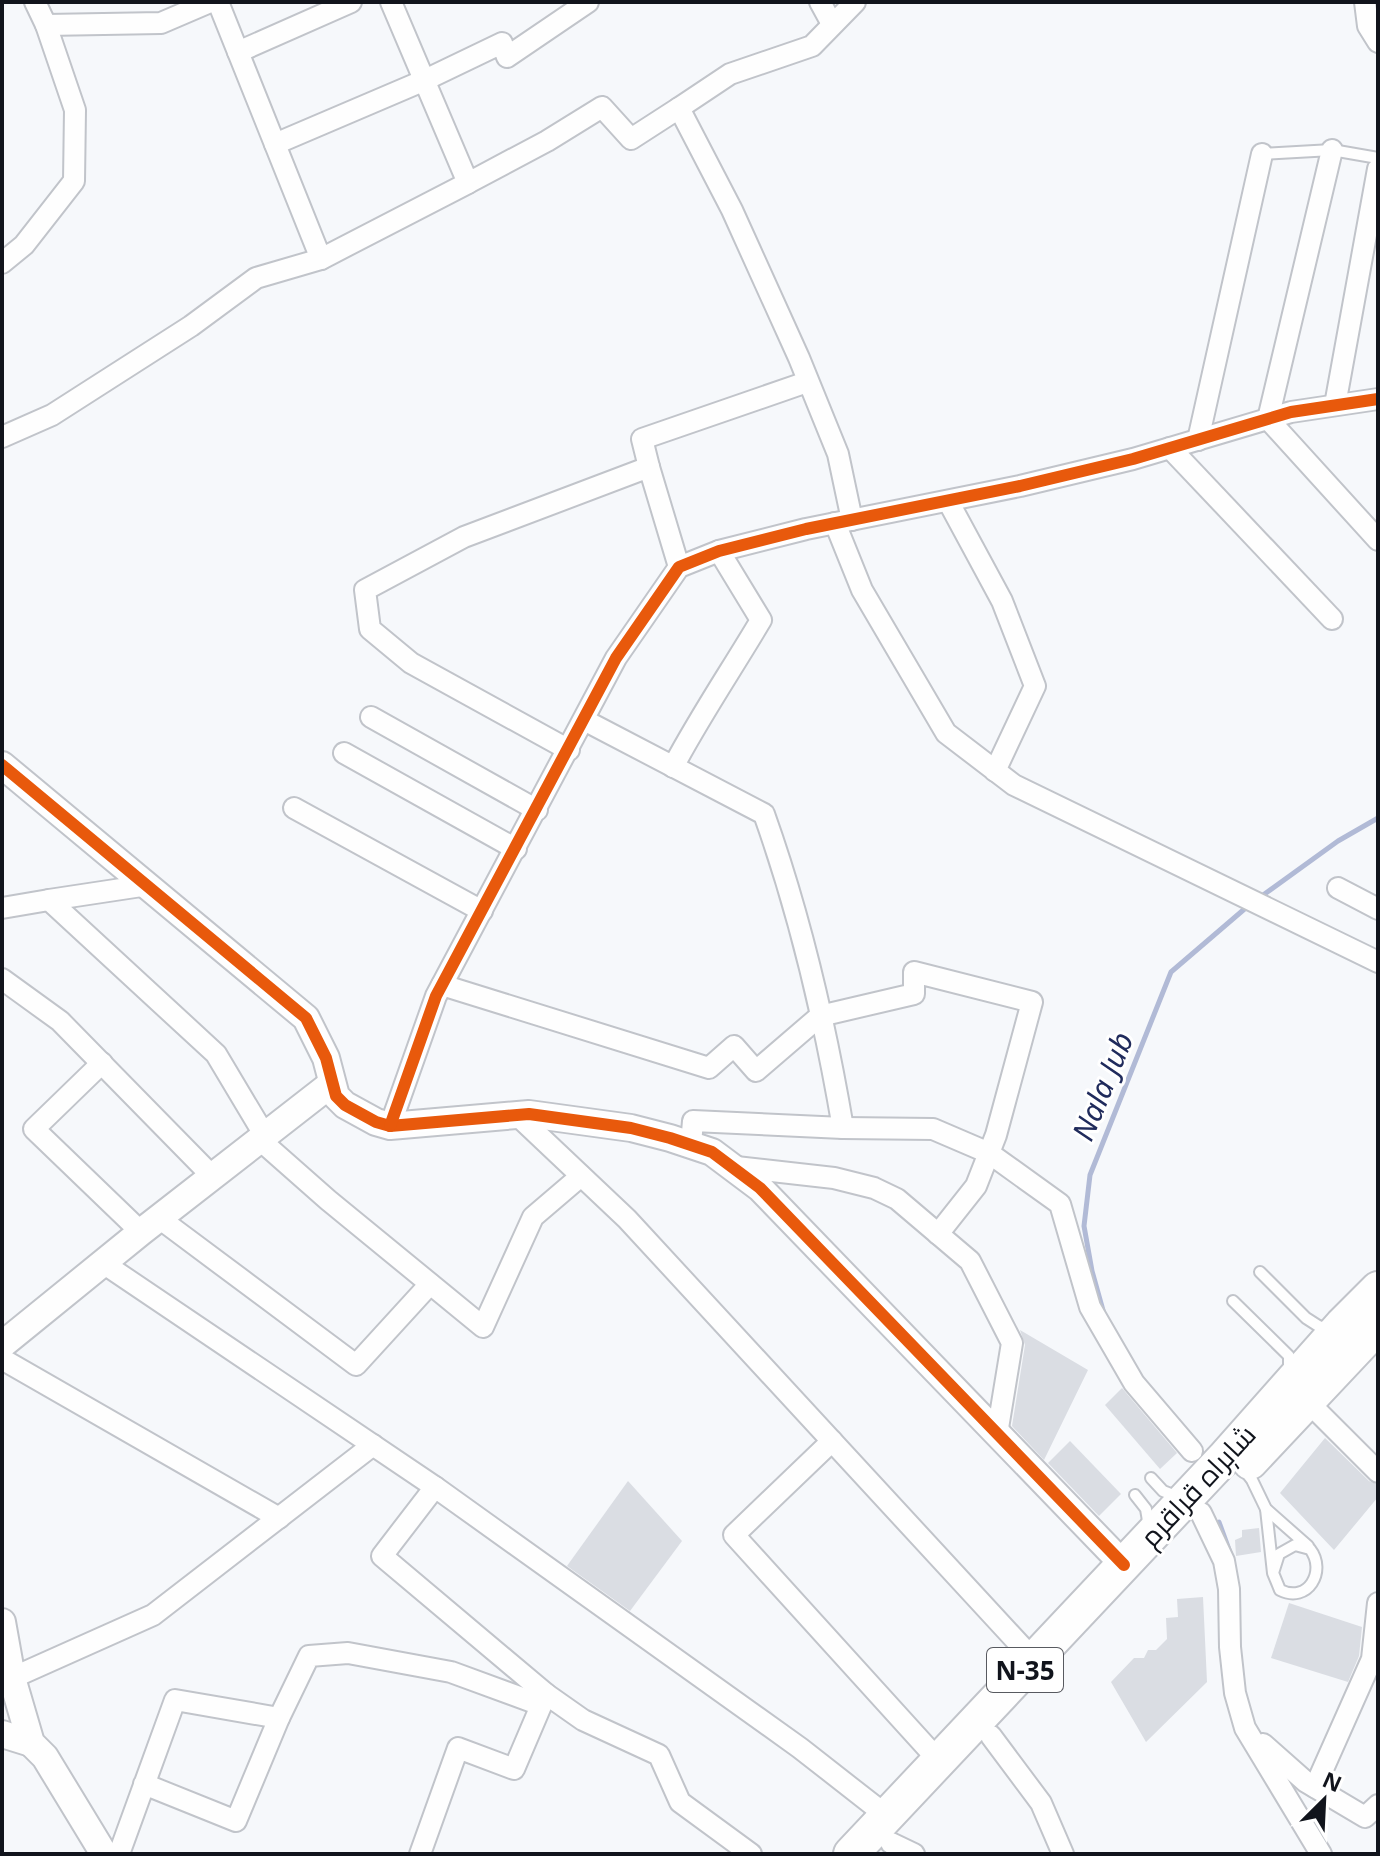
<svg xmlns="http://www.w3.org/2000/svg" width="1380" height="1856" viewBox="0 0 1380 1856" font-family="'Noto Sans',Cairo,sans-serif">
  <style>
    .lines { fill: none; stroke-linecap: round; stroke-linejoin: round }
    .stream { stroke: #b1bad6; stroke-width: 5 }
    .building { fill: #dadde3 }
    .service-casing { stroke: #c1c4ca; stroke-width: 14 }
    .minor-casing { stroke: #c1c4ca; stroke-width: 24 }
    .tertiary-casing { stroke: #c1c4ca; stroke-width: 30 }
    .trunk-casing { stroke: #c1c4ca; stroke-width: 38 }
    .service { stroke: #fefefe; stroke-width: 10 }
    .minor { stroke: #fefefe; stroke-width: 20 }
    .tertiary { stroke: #fefefe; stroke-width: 26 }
    .trunk { stroke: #fefefe; stroke-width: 34 }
    .cycleway-casing { stroke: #fff; stroke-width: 17 }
    .cycleway { stroke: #e8590c; stroke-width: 12 }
    .labels { text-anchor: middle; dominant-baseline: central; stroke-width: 6; stroke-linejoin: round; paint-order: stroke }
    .shield { fill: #fff; stroke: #585a60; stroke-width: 2 }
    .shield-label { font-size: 26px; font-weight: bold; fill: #11141c }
    .street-label { font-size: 28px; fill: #11141c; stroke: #fff }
    .water-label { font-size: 30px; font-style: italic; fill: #202b5c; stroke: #fff }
  </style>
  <rect width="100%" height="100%" fill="#f6f8fb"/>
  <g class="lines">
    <g class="stream">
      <polyline points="1259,898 1338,841 1378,818"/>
      <polyline points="1104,1314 1092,1271 1084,1226 1090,1175 1171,972 1248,906"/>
      <polyline points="1219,1522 1231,1555"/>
    </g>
  </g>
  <g class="building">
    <polygon points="1020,1330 1088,1370 1044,1460 1012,1426 1025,1345"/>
    <polygon points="1122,1388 1177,1453 1160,1469 1105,1405"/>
    <polygon points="1325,1438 1369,1481 1378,1485 1378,1497 1334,1550 1280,1493"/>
    <polygon points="1070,1441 1121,1494 1099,1516 1048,1463"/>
    <polygon points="628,1481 682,1541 630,1611 567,1566"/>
    <polygon points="1259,1528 1261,1552 1236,1556 1235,1540 1242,1537 1242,1530"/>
    <polygon points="1203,1597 1207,1682 1146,1742 1111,1682 1134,1658 1144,1658 1148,1650 1156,1650 1167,1639 1166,1618 1178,1617 1177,1599"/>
    <polygon points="1289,1603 1362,1627 1359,1656 1348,1682 1271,1658"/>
  </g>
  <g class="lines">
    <defs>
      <g id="service">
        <polyline points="1262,154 1332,150 1378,158"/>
        <polyline points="1260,1272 1306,1318 1320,1327 1332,1326"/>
        <polyline points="1233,1301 1289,1356 1289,1371"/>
        <polyline points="1245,1471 1252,1480 1266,1509 1308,1546"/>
        <polyline points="1151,1478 1163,1491 1178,1497"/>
        <polyline points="1135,1495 1146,1509 1149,1527"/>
        <path d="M1266 1509 1273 1573 1280 1590C1308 1604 1327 1571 1310 1549L1295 1545 1279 1554 1273 1573"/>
      </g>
      <g id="minor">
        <polyline points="35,2 46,25 161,23 210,2"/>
        <polyline points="218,2 321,259"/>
        <polyline points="820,2 832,24"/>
        <polyline points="1365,2 1368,26 1378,42"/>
        <polyline points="238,52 351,2"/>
        <polyline points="679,108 730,74 812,46 855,2"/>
        <polyline points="275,144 425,80 502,43 507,57 588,2"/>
        <polyline points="1332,150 1268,419 1378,540"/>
        <polyline points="468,183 547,141 602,107 631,139 679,108 732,210 799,358 838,454 852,520"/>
        <polyline points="2,263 24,245 74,181 75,110 46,25"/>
        <polyline points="1335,405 1378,169"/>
        <polyline points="2,437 52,415 191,326 256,278 321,259 468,183 391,2"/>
        <polyline points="1198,440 1262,154"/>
        <polyline points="1170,448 1332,619"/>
        <polyline points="649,467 642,439 807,382"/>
        <polyline points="948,501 1002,601 1035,686 995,771"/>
        <polyline points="835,523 862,590 946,733 1014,785 1378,962"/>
        <polyline points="371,717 537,810"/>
        <path d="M584 720 764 814C800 915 825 1022 843 1128L693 1121 691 1144"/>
        <polyline points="569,750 411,663 370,629 365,590 464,537 649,467 679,567"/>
        <polyline points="344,753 516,849"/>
        <path d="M673 767C700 716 732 669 761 620L719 551"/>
        <polyline points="294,808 482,911"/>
        <polyline points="1338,888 1378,909"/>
        <polyline points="49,900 148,885"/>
        <polyline points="2,908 49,900 216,1054 265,1136"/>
        <polyline points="2,979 60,1021 213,1177"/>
        <polyline points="442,985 709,1068 734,1046 756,1071 820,1016 914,994 914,972 1032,1002 996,1135 976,1186 938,1234"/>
        <polyline points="102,1063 34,1129 141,1232"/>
        <polyline points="517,1115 627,1219 1034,1660"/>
        <polyline points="390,1126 436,996 616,658 679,567 719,551 806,529 1020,486 1133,459 1291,412 1378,399"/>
        <polyline points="843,1128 933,1129 989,1153 1060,1204 1090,1307 1134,1383 1192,1451"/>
        <polyline points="260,1140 328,1200 483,1327 533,1217 581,1176"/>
        <polyline points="736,1167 834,1178 874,1188 897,1199 970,1261 1012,1343 997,1434"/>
        <polyline points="159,1218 356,1365 430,1284"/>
        <polyline points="103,1263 435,1487"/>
        <polyline points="2,1359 279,1518"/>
        <polyline points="1307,1401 1378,1472"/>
        <polyline points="832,1441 734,1535 940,1762"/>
        <polyline points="1201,1513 1224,1561 1229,1589 1230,1647 1235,1693 1245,1728 1321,1854"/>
        <polyline points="12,1678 153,1615 373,1445"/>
        <polyline points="546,1694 382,1556 435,1487 800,1748 887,1816"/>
        <polyline points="279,1718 309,1656 348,1653 451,1672 541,1705"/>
        <polyline points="991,1736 1041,1803 1063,1854"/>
        <polyline points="1263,1744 1306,1782 1365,1817 1378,1805"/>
        <polyline points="1315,1787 1372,1659 1378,1603"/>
        <polyline points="891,1843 914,1854"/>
        <polyline points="119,1854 175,1700 279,1718 236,1821 144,1784"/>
        <polyline points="420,1854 458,1748 514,1769 546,1694 583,1720 659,1755 680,1802 751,1854"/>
      </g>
      <g id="tertiary">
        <polyline points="2,765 306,1018 326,1058 336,1096 345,1105 376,1122 390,1126 529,1114 631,1128 670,1138 712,1152 760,1188 1124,1565"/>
        <polyline points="2,1345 141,1232 331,1084"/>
        <polyline points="2,1622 12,1678 31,1743 45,1757 104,1854"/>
        <polyline points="2,1734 31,1743"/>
      </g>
      <g id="trunk">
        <polyline points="1250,1462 1378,1326"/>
        <polyline points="851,1854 1224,1458 1342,1325 1378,1289"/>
      </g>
    </defs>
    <use href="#service" class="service-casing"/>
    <use href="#minor" class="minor-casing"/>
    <use href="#tertiary" class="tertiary-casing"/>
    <use href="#trunk" class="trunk-casing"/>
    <use href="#service" class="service"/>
    <use href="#minor" class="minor"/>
    <use href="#tertiary" class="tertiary"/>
    <use href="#trunk" class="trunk"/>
    <defs>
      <g id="cycleway">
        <polyline points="2,765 306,1018 326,1058 336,1096 345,1105 376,1122 390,1126 529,1114 631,1128 670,1138 712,1152 760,1188 1124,1565"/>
        <polyline points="390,1126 436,996 616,658 679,567 719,551 806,529 1020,486 1133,459 1291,412 1378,399"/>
      </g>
    </defs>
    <use href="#cycleway" class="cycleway-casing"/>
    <use href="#cycleway" class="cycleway"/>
  </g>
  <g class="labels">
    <rect class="shield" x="987" y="1648" width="76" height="44" rx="6"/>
    <g class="shield-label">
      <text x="1025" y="1670">N-35</text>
    </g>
    <g class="street-label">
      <text transform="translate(1197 1485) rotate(-47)">شاہراہ قراقرم</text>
    </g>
    <g class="water-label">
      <text transform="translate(1102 1086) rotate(-68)">Nala Jub</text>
    </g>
  </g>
  <rect width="1380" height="1856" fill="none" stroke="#11141c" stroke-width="8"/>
  <g transform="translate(1324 1800) rotate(24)" stroke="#ffffff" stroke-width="6" paint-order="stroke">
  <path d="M0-6L14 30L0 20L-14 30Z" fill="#11141c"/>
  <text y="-12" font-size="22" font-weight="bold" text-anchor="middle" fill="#11141c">N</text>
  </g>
</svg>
